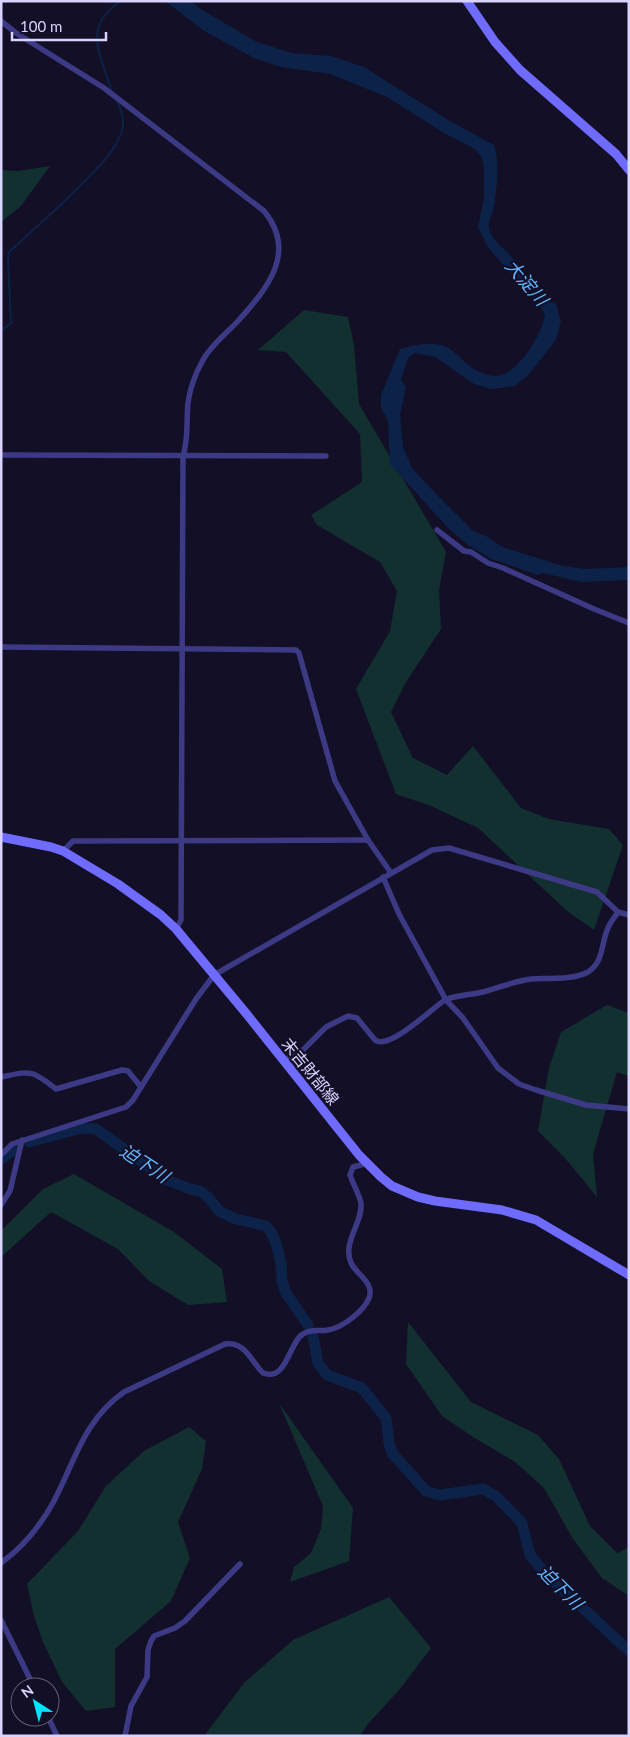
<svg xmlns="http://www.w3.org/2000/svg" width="630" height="1737" viewBox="0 0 630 1737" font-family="Lato,'Noto Sans JP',sans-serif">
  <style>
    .green { fill: #12302f }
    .water { fill: #0c2248 }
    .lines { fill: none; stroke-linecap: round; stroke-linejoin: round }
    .stream { stroke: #0c2248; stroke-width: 2 }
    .river { stroke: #0c2248; stroke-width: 11 }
    .street { stroke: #3d3a85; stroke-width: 5.5 }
    .secondary { stroke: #6f6bff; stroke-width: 9 }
    .labels { text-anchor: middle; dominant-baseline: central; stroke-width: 4.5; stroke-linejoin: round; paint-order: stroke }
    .street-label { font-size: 16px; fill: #d9d4ff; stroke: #130f26 }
    .water-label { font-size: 18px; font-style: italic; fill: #62b6ff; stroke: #130f26 }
  </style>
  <rect width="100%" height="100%" fill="#130f26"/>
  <g class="green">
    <polygon points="50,166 21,206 1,222 1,170 18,171"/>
    <polygon points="304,310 348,317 354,345 359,404 446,552 439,590 441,629 406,682 391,712 413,758 447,775 473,746 521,808 549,819 609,829 623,845 594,930 567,911 478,828 431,806 396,794 356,689 390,631 397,591 380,562 317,525 311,515 362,482 360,434 286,352 258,350"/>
    <polygon points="607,1005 629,1013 629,1076 617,1072 593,1154 597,1197 565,1158 538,1131 549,1068 561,1032"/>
    <polygon points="74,1174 174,1232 222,1269 227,1302 188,1305 149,1281 118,1249 51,1212 1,1257 1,1231 43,1189"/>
    <polygon points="408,1322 471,1402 538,1435 559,1459 590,1526 617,1553 629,1547 629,1596 602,1578 573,1539 544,1488 515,1462 473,1437 442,1416 406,1364"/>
    <polygon points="279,1403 353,1508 349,1561 290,1582 294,1567 311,1553 321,1529 323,1506"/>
    <polygon points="189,1427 206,1441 202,1469 178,1522 190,1558 171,1601 115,1649 115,1707 86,1711 62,1682 43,1642 34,1616 27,1584 78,1531 106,1486 144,1451"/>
    <polygon points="389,1597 431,1648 400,1689 367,1725 360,1736 204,1736 244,1683 293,1640"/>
  </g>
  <path class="water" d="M165 1H191L199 8 257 42 292 53 331 56 364 67 450 121 494 145C500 164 497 186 494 206 493 213 488 221 489 228 492 242 507 250 515 261 527 276 537 288 550 302L556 304 561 321 556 340 530 373 515 386 491 389 474 384 435 357 415 353 408 358 401 380 406 387 400 415 403 447 412 468 438 496 473 531 488 537 502 547 563 566 586 569 629 567V580L581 582 543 573 538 575 491 559 468 545 448 528 390 464 388 421 381 407V395L400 349C414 345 427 342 441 345 453 347 465 365 476 370 480 372 489 376 494 376 517 377 542 334 545 315L538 302 524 291 513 276 487 246 478 227 484 198V168L482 158 475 149 444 133 387 97 330 74 281 67 254 58 204 31Z"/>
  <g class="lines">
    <g class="stream">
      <path d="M111 89C106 72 92 43 99 26 102 16 112 8 120 1"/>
      <path d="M1 331 11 323 8 258 9 252C33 230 57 209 80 186 95 170 115 153 122 131 125 120 121 110 117 101"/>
    </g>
    <g class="river">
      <polyline points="29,1142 82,1128 96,1129 167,1180 190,1189 200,1191 209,1198 219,1211 236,1219 266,1226 271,1232 277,1246 281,1264 282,1282 286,1293 308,1325"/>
      <polyline points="1,1159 16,1148"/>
      <polyline points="313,1336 318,1363 327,1375 362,1388 386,1418 389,1443 392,1453 426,1491 440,1495 483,1489 496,1496 522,1523 530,1555 543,1571 629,1651"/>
    </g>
    <g class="street">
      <path d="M1 21 16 33 104 88 264 211C298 252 267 289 238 321 227 333 211 345 203 360 195 374 190 388 188 403 186 423 189 436 183 456L181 920 176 929"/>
      <polyline points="1,455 326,456"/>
      <polyline points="437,530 464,551 471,552 488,563 503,568 594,609 629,623"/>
      <polyline points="1,647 296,650 299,653 335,781 368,840 391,873"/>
      <polyline points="63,851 73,841 368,840"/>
      <polyline points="383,877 399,914 446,1000 463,1018 498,1068 519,1084 536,1090 586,1105 629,1109"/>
      <path d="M283 1061 304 1049 326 1027 348 1016 357 1018 375 1040C389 1051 432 1008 445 1000 456 995 471 995 483 992 499 988 514 981 531 979 547 978 574 980 588 972 604 962 601 943 608 928 610 922 615 917 618 912"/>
      <path d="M1 1077C31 1071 31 1069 56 1089L122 1070 128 1071 141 1087"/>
      <polyline points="1,1155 12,1144 126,1107 133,1100 196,999 214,975 432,850 449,848 597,892 618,912 629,915"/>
      <polyline points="1,1205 10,1191 22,1140"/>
      <path d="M1 1563C23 1547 41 1525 54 1501 75 1461 84 1420 124 1392L225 1344C245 1341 251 1361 263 1373 287 1382 289 1342 303 1334 312 1328 319 1332 328 1330 342 1328 364 1311 369 1298 375 1283 356 1274 351 1263 342 1242 363 1223 361 1203 359 1194 353 1184 350 1175L353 1167 368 1163"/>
      <polyline points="1,1620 34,1687"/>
      <polyline points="48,1717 57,1736"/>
      <polyline points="125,1736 131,1706 147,1677 148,1650 151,1641 154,1636 175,1628 185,1621 240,1564"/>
    </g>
    <g class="secondary">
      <polyline points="467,1 495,42 520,70 616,154 629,170"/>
      <polyline points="1,837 51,847 63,851 118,884 161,915 176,929 245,1012 359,1155 381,1177 392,1186 418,1197 435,1201 502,1210 536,1220 629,1275"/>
    </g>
  </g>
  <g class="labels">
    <g class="street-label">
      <text transform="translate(311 1071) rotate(51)">末吉財部線</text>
    </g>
    <g class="water-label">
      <text transform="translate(527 282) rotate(49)">大淀川</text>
      <text transform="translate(145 1163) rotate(33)">迫下川</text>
      <text transform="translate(561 1587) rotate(45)">迫下川</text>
    </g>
  </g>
  <rect width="630" height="1737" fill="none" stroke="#d9d4ff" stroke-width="5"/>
  <g transform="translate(35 1702) rotate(324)"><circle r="24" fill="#130f26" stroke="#625e7d"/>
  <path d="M0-4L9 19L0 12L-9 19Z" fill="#00e5ff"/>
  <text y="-8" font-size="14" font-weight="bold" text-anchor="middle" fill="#d9d4ff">N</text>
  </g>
  <path d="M12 32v8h94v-8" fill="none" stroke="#d9d4ff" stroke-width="2.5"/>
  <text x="20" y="32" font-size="15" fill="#d9d4ff" stroke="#130f26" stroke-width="4" paint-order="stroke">100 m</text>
</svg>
